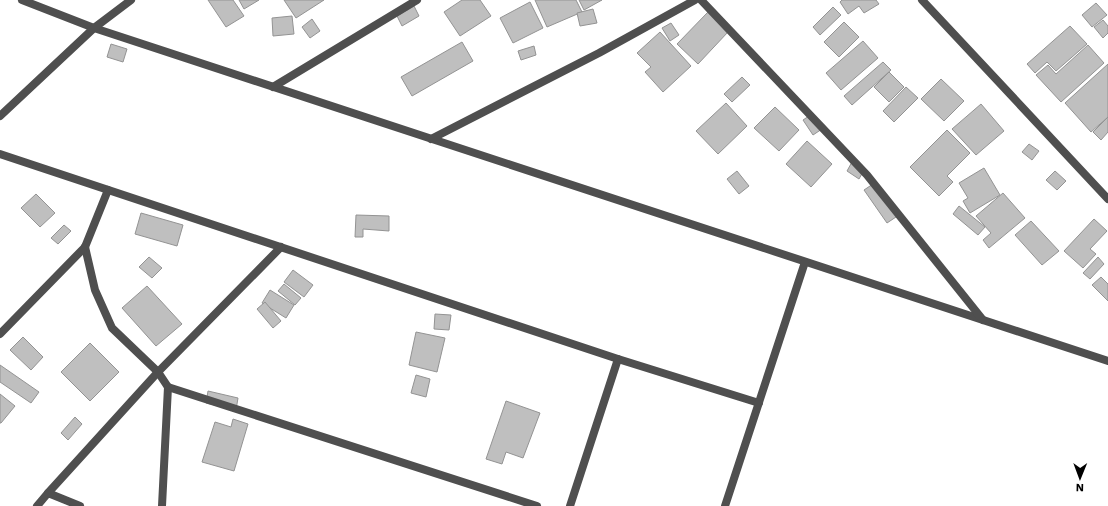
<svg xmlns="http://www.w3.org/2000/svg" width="1108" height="506" viewBox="0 0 1108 506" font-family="'Work Sans',sans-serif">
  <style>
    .building { fill: #bfbfbf; stroke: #939393 }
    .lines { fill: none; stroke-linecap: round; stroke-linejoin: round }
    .street { stroke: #4f4f4f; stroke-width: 8 }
  </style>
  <rect width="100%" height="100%" fill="#fff"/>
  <g class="building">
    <polygon points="208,0 233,0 244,16 226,27"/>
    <polygon points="239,0 259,0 244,9"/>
    <polygon points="284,0 324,0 296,18"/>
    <polygon points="462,0 480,0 491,16 460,36 444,12"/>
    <polygon points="535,0 576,0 582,12 547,27"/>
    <polygon points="579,0 602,0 584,10"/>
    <polygon points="842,0 876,0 879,4 864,13 859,6 848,14 840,2"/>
    <polygon points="530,2 543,28 513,43 500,18"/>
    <polygon points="1096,3 1107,15 1092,27 1082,15"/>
    <polygon points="414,6 419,16 402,26 397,16"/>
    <polygon points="833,7 841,15 820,35 813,27"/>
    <polygon points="593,9 597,23 580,26 577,13"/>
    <polygon points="708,12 728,32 698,64 677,44"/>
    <polygon points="292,16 294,34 273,36 272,18"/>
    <polygon points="312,19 320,31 310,38 302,27"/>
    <polygon points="1103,20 1108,26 1108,33 1103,38 1094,27"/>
    <polygon points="844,22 859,37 839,57 824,42"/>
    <polygon points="671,23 679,35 670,41 662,28"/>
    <polygon points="1070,26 1087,44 1056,71 1047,62 1035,73 1027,64"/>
    <polygon points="660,32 691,66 663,92 645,72 651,67 637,53"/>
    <polygon points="863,41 878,58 841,90 826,73"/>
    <polygon points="462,42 473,61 412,96 401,77"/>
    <polygon points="111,44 127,49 123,62 107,57"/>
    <polygon points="1088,45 1104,63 1061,102 1036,75 1048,65 1056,74"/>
    <polygon points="534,46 536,55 521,60 518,51"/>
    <polygon points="883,62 891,70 852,105 844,96"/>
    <polygon points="1108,64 1108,117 1091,132 1065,103"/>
    <polygon points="889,72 904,87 889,102 874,87"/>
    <polygon points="742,77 750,85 732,102 724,94"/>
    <polygon points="941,79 964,101 944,121 921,99"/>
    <polygon points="906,87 918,98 894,122 883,111"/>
    <polygon points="726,103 747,126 718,154 696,131"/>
    <polygon points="981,104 1004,131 976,155 952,129"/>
    <polygon points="775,107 799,130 779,151 754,128"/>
    <polygon points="812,114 822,129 813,135 803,120"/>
    <polygon points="1108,117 1108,132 1101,140 1093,132"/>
    <polygon points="947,130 970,153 947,176 953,182 939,196 910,167"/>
    <polygon points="807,141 832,164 811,187 786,164"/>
    <polygon points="1029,144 1039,151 1032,160 1022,152"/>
    <polygon points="852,162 864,170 859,179 847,171"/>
    <polygon points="984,168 1000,195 970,213 963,201 968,198 959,183"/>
    <polygon points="737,171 749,186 739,194 727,179"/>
    <polygon points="1055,171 1066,181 1057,190 1046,180"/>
    <polygon points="876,182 899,215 887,223 864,190"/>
    <polygon points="1003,193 1025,218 989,248 983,240 991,233 976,216"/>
    <polygon points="36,194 55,213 40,227 21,208"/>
    <polygon points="959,206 985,227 978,235 953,214"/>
    <polygon points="141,213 183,225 177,246 135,234"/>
    <polygon points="356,215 389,216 389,231 363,229 363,237 355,237"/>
    <polygon points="1094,219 1107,231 1090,249 1096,254 1083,268 1064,251"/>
    <polygon points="1031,221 1059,251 1042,265 1015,235"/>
    <polygon points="64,225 71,231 58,244 51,238"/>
    <polygon points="149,257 162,268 152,278 139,267"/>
    <polygon points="1098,257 1104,264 1090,279 1083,273"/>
    <polygon points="293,270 313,285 304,297 284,282"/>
    <polygon points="1101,277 1108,284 1108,301 1092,285"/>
    <polygon points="284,284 301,298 295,305 278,291"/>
    <polygon points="147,286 182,324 156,346 122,308"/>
    <polygon points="270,290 294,305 286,318 262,303"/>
    <polygon points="265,302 281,321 273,328 257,309"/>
    <polygon points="435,314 451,315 449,330 434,329"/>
    <polygon points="416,332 445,338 437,372 409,365"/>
    <polygon points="23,337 43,357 31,370 10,350"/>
    <polygon points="90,343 119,372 90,401 61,372"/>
    <polygon points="0,365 39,392 31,403 0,382"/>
    <polygon points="416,375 430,379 426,397 411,393"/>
    <polygon points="208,391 238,398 236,410 206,403"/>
    <polygon points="0,394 15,406 1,423 0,423"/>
    <polygon points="506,401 540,413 523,458 506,452 502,464 486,459"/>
    <polygon points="75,417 82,424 68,440 61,433"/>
    <polygon points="233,419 248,424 234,471 202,462 215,422 231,427"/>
  </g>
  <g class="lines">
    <g class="street">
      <polyline points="22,0 94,28 1108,361"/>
      <polyline points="701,0 867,175 983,320"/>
      <polyline points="922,0 1108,199"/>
      <polyline points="273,87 417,0"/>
      <polyline points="0,116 94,28 131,0"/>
      <polyline points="431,139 599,53 695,0"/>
      <polyline points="0,154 618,359 759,403"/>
      <polyline points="85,247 95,290 112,328 158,372 168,387 162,506"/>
      <polyline points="0,334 85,247 108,190"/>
      <polyline points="168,387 537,506"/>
      <polyline points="48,493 158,372 281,247"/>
      <polyline points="37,506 48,493 80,506"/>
      <polyline points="570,506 618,359"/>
      <polyline points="725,506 805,262"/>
    </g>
  </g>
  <g transform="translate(1080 478) rotate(181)" stroke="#ffffff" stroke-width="3" paint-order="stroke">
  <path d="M0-3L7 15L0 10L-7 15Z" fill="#000000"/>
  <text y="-6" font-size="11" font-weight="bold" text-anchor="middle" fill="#000000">N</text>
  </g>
</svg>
